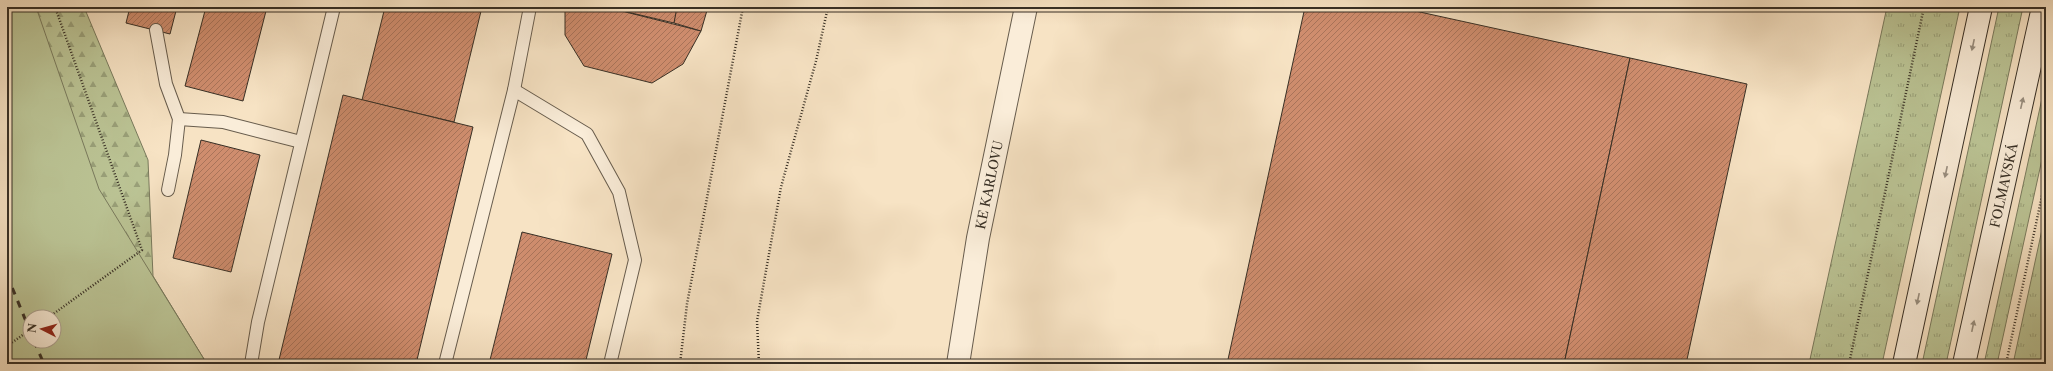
<svg xmlns="http://www.w3.org/2000/svg" width="2053" height="371" viewBox="0 0 2053 371" font-family="'Libre Caslon Text',serif">
  <style>
    .grass { fill: url(#grass-tufts); stroke: #797a5d }
    .forest { fill: url(#forest-firs); stroke: #797a5d; fill-rule: evenodd }
    .green { fill: #bbc495; stroke: #797a5d; fill-rule: evenodd }
    .building { fill: url(#building-hatch); stroke: #372f25 }
    .lines { fill: none; stroke-linecap: round; stroke-linejoin: round }
    .lane-casing { stroke: #675c4d; stroke-width: 14 }
    .street-casing { stroke: #675c4d; stroke-width: 24 }
    .secondary-casing { stroke: #372f25; stroke-width: 24 }
    .path { stroke: #372f25; stroke-width: 2.5; stroke-dasharray: 1 2; stroke-linecap: butt }
    .lane { stroke: #faedd9; stroke-width: 12 }
    .street { stroke: #faedd9; stroke-width: 22 }
    .secondary { stroke: #faedd9; stroke-width: 22 }
    .rail { stroke: #372f25; stroke-width: 3; stroke-dasharray: 7 7; stroke-linecap: butt }
    .path-bridge { stroke: #372f25; stroke-width: 2.5; stroke-dasharray: 1 2; stroke-linecap: butt }
    .oneway { fill: #988e7f }
    .labels { text-anchor: middle; dominant-baseline: central; stroke-width: 3; stroke-linejoin: round; paint-order: stroke }
    .street-label { font-size: 13px; fill: #372f25; stroke: #faedd9 }
  </style>
  <defs>
    <pattern id="grass-tufts" width="24" height="20" patternUnits="userSpaceOnUse"><rect width="24" height="20" fill="#bbc495"/><path d="M3 7l-1-3M5 7V3M7 7l1-3M15 17l-1-3M17 17v-4M19 17l1-3" fill="none" stroke="#99a079"/></pattern>
    <pattern id="forest-firs" width="22" height="20" patternUnits="userSpaceOnUse"><rect width="22" height="20" fill="#bbc495"/><path d="M5 1l3.5 6h-7zM16 11l3.5 6h-7z" fill="#99a079"/></pattern>
    <pattern id="building-hatch" width="6" height="6" patternUnits="userSpaceOnUse"><rect width="6" height="6" fill="#cf8d6e"/><path d="M-1 1l2-2M0 6l6-6M5 7l2-2" fill="none" stroke="#a9745a"/></pattern>
  </defs>
  <rect width="100%" height="100%" fill="#f7e3c4"/>
  <filter id="stains"><feTurbulence type="fractalNoise" baseFrequency=".005" numOctaves="4"/><feColorMatrix values="0 0 0 0 .2 0 0 0 0 .09 0 0 0 0 .02 0 0 0 .5 -.17"/></filter>
  <radialGradient id="worn" r=".72"><stop offset=".6" stop-color="#630" stop-opacity="0"/><stop offset="1" stop-color="#630" stop-opacity=".3"/></radialGradient>
  <g class="grass">
    <polygon points="1887,7 1960,7 1882,364 1809,364"/>
    <polygon points="1999,7 2023,7 1946,364 1922,364"/>
    <polygon points="2046,80 2046,141 1997,364 1984,364"/>
    <polygon points="2046,211 2046,364 2013,364"/>
  </g>
  <path class="forest" d="M7 7H84L148 160 153 276 207 364H7ZM30 317H54V341H30Z"/>
  <path class="green" d="M7 7H36L99 189 207 364H7ZM30 317H54V341H30Z"/>
  <g class="building">
    <polygon points="130,7 177,7 170,34 126,23"/>
    <polygon points="206,7 267,7 243,101 185,86"/>
    <polygon points="385,7 482,7 454,122 362,100"/>
    <polygon points="565,7 606,7 701,31 683,64 652,83 584,66 565,35"/>
    <polygon points="606,7 677,7 678,8 674,23"/>
    <polygon points="677,7 708,7 701,31 674,23"/>
    <polygon points="1305,7 1397,7 1630,58 1564,364 1227,364"/>
    <polygon points="1630,58 1747,84 1686,364 1564,364"/>
    <polygon points="343,95 473,127 416,364 278,364"/>
    <polygon points="201,140 260,155 231,272 173,258"/>
    <polygon points="522,232 612,254 585,364 489,364"/>
  </g>
  <g class="lines">
    <defs>
      <g id="lane">
        <polyline points="156,30 166,84 179,119 175,155 168,190"/>
        <polyline points="514,90 587,134 619,192 635,260 610,364"/>
        <polyline points="179,119 223,122 301,142"/>
        <polyline points="251,364 258,322 334,7"/>
        <polyline points="445,364 514,90 530,7"/>
      </g>
      <g id="street">
        <path id="s1" d="M958 364 978 238 1026 7"/>
      </g>
      <g id="secondary">
        <polyline points="1904,364 1981,7"/>
        <path id="s2" d="M1964 364 2043 7"/>
      </g>
    </defs>
    <use href="#lane" class="lane-casing"/>
    <use href="#street" class="street-casing"/>
    <use href="#secondary" class="secondary-casing"/>
    <g class="path">
      <polyline points="49,317 142,250 55,7"/>
      <polyline points="680,364 687,304 743,7"/>
      <polyline points="759,364 757,321 781,187 816,61 828,7"/>
      <polyline points="1849,364 1924,7"/>
      <polyline points="2006,364 2046,177"/>
    </g>
    <use href="#lane" class="lane"/>
    <use href="#street" class="street"/>
    <use href="#secondary" class="secondary"/>
    <g class="rail">
      <polyline points="7,275 30,331"/>
      <polyline points="34,341 44,364"/>
    </g>
    <polyline class="path-bridge" points="7,346 30,330"/>
  </g>
  <defs><path id="oneway-solid" d="M-6-.8H1V-3.2L6.5 0L1 3.2V.8H-6Z"/></defs>
  <g class="oneway">
    <use href="#oneway-solid" transform="translate(1973 45) rotate(102)"/>
    <use href="#oneway-solid" transform="translate(2022 103) rotate(-77)"/>
    <use href="#oneway-solid" transform="translate(1946 172) rotate(102)"/>
    <use href="#oneway-solid" transform="translate(1918 299) rotate(102)"/>
    <use href="#oneway-solid" transform="translate(1973 326) rotate(-78)"/>
  </g>
  <g class="labels">
    <g class="street-label">
      <text stroke="none"><textPath href="#s1" startOffset="182">KE KARLOVU</textPath></text>
      <text stroke="none"><textPath href="#s2" startOffset="183">FOLMAVSKÁ</textPath></text>
    </g>
  </g>
  <rect width="2053" height="371" fill="none" stroke="#f7e3c4" stroke-width="24"/>
  <rect x="8" y="8" width="2037" height="355" fill="none" stroke="#372f25" stroke-width="2"/>
  <rect x="12" y="12" width="2029" height="347" fill="none" stroke="#372f25"/>
  <g transform="translate(42 329) rotate(276)"><circle r="19" fill="#faedd9" stroke="#aca191"/>
  <path d="M0-3L7 15L0 10L-7 15Z" fill="#8f2418"/>
  <text y="-6" font-size="11" font-weight="bold" text-anchor="middle" fill="#372f25">N</text>
  </g>
  <rect width="100%" height="100%" filter="url(#stains)"/>
  <rect width="100%" height="100%" fill="url(#worn)"/>
</svg>
